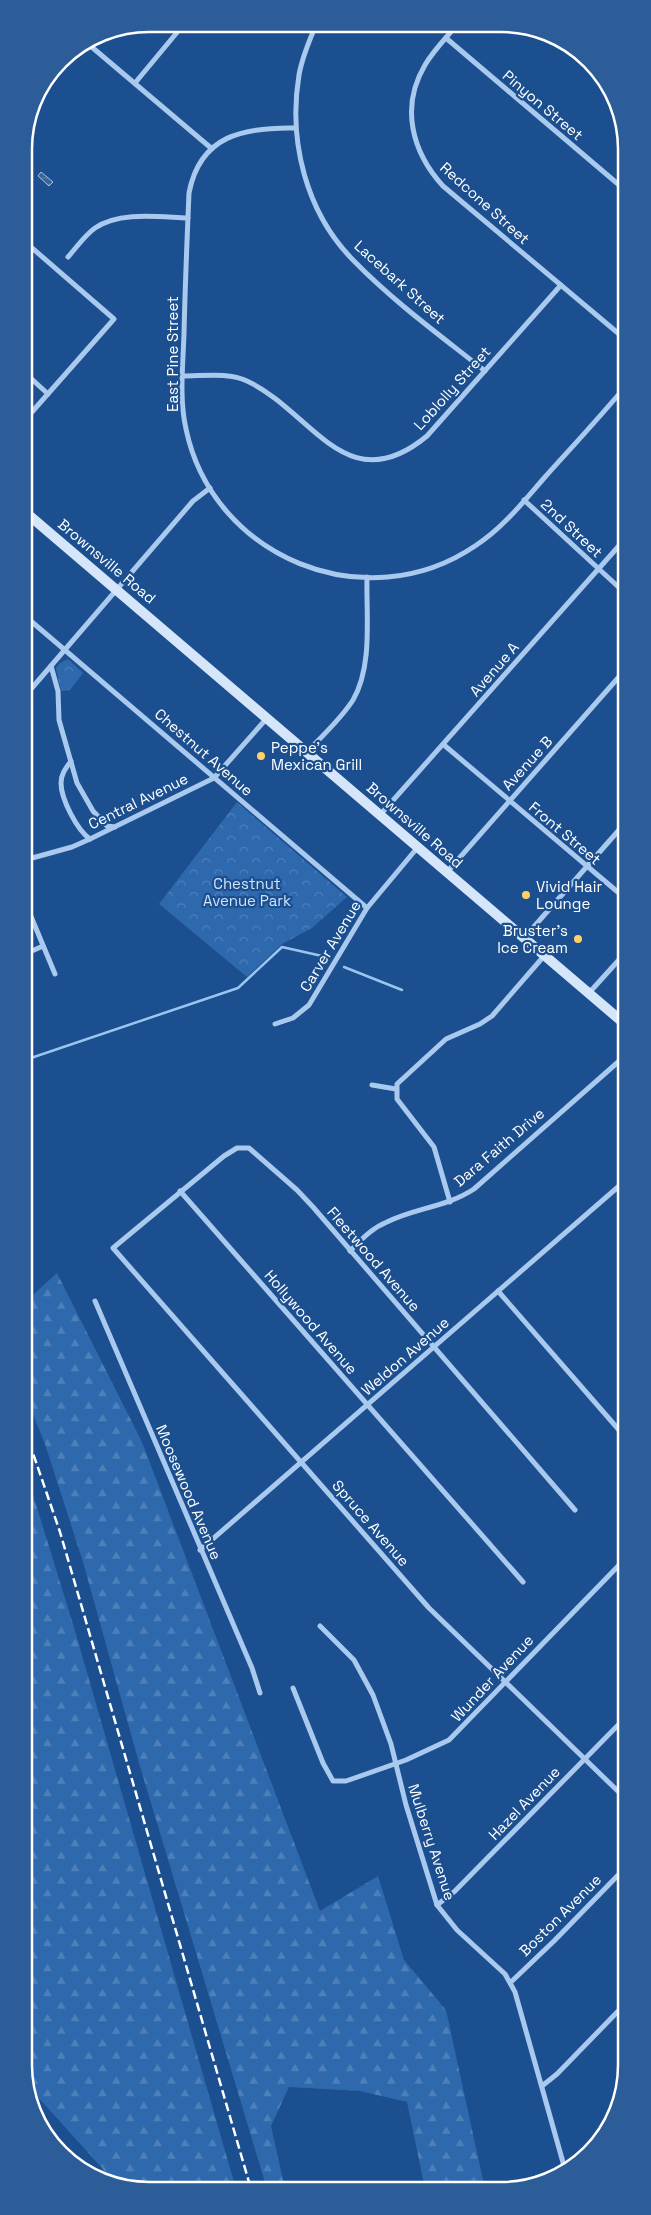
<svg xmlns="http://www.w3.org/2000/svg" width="651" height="2215" viewBox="0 0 651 2215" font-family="'Space Grotesk',sans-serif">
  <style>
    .forest { fill: url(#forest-firs) }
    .park { fill: url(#park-crowns) }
    .water { fill: url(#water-rules); stroke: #9cc4f0 }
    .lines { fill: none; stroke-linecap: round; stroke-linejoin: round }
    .stream { stroke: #9cc4f0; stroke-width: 2.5 }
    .street { stroke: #a9c9ee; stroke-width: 5 }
    .secondary { stroke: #d6e6fa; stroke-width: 10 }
    .rail { stroke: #fff; stroke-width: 2.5; stroke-dasharray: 9 4; stroke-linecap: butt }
    .poi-dot { fill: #ffd166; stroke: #1b4f8f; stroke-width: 2 }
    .labels { text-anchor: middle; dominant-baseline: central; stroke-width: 4.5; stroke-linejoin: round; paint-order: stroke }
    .street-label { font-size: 15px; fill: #fff; stroke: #1b4f8f }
    .poi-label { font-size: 15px; fill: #fff; stroke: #1b4f8f; text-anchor: start }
    .park-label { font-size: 15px; fill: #cfe3fa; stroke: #1b4f8f }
    .rim { fill: none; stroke: #fff; stroke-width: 2.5 }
  </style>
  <defs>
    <pattern id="forest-firs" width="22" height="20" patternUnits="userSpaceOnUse" patternTransform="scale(1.25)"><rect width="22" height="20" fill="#2e69ad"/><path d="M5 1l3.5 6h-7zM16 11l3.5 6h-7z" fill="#4d80b9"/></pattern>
    <pattern id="park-crowns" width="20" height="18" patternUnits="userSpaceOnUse" patternTransform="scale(1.25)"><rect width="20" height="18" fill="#2e69ad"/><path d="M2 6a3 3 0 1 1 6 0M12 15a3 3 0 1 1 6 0" fill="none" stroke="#4d80b9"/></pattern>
    <pattern id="water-rules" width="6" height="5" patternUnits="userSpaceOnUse" patternTransform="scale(1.25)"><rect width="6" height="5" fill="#3c6290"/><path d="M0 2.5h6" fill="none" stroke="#597aa1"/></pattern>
  </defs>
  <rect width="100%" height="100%" fill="#1b4f8f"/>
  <g class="forest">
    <polygon points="57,1273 142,1442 320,1911 378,1876 404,1960 446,2010 485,2189 425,2189 407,2102 360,2091 289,2087 271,2126 285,2189 267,2189 139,1763 83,1562 45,1444 25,1395 25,1302"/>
    <polygon points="25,1469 73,1624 236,2189 125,2189 111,2181 102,2168 26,2084"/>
  </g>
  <g class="park">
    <polygon points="68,659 83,673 70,690 61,691 56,668 60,663"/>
    <polygon points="237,802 347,897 312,928 282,944 247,977 159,904"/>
  </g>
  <polygon class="water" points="41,172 53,182 49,186 38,176"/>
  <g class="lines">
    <g class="stream">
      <polyline points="344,967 402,990"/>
      <polyline points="25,1060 238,988 282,947 322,956"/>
    </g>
    <g class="street">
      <path d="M316 25C309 41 302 58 299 75 288 141 306 213 354 261 394 302 441 336 485 371"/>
      <path d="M456 26C446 38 433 51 425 65 400 107 412 152 443 186L625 339"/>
      <polyline points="446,38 625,190"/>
      <polyline points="87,43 211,148"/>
      <polyline points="135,83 184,24"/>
      <path d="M296 128C244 127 200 135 189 193 187 240 185 287 184 334 183 365 179 398 186 429 213 558 366 620 475 546 503 528 524 501 545 477 572 447 599 418 625 387"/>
      <polyline points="24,241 114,319 24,421"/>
      <path d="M68 257C76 248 85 235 95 228 120 211 159 217 188 218"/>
      <polyline points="24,372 48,394"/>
      <path d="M183 376C203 376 229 372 247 381 312 411 346 503 427 436L561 285"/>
      <polyline points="524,500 625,593"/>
      <polyline points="25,616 367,908"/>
      <polyline points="51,666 58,691 59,720 77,783 93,811 107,826 115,827"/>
      <polyline points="25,696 193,501 210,488"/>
      <polyline points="444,745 626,899"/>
      <path d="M307 752C322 736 341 719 353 700 373 666 366 615 367 577"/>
      <path d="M71 761C66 768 61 774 61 783 61 799 77 830 90 839"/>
      <polyline points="380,815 625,539"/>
      <polyline points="25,860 72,847 90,839 214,778 267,718"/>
      <polyline points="447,872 625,670"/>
      <polyline points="25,902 55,974"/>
      <polyline points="524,938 626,822"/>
      <polyline points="25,954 43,946"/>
      <polyline points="589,993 626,952"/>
      <polyline points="275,1024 293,1018 309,1005 367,908 418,847"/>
      <polyline points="372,1085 396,1089"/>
      <polyline points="180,1191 523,1582"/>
      <polyline points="450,1202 434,1147 397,1099 397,1084 446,1039 480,1024 492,1016 544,956"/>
      <path d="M350 1251C362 1239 372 1228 387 1222 415 1208 447 1207 474 1189L626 1055"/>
      <polyline points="498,1291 626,1438"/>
      <polyline points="95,1301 252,1668 260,1693"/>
      <polyline points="575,1510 313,1207 297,1190 249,1148 237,1148 224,1156 113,1248 429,1608 627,1800"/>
      <polyline points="200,1550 626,1180"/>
      <polyline points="320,1626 354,1660 373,1695 391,1744 406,1805 437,1905 457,1930 505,1974 515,1992 566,2173"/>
      <polyline points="293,1688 323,1763 333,1781 346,1781 406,1760 449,1740 626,1558"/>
      <polyline points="437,1905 455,1891 627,1716"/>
      <polyline points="511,1982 554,1941 627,1866"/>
      <polyline points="542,2086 557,2074 627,2002"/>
    </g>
    <polyline class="secondary" points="24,511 626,1025"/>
    <polyline class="rail" points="25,1430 60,1532 251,2189"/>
  </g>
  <g class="poi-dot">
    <circle cx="261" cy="756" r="5"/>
    <circle cx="526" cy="895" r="5"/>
    <circle cx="578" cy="939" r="5"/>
  </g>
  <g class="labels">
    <g class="street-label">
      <text transform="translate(543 105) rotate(40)">Pinyon Street</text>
      <text transform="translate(485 203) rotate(42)">Redcone Street</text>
      <text transform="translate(400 282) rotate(42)">Lacebark Street</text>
      <text transform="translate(172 354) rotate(-90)">East Pine Street</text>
      <text transform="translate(452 388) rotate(-48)">Loblolly Street</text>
      <text transform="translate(572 528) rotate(43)">2nd Street</text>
      <text transform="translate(107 561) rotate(40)">Brownsville Road</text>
      <text transform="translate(494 669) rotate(-49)">Avenue A</text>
      <text transform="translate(204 752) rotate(41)">Chestnut Avenue</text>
      <text transform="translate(527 763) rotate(-48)">Avenue B</text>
      <text transform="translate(138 801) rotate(-26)">Central Avenue</text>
      <text transform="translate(415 825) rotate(41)">Brownsville Road</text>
      <text transform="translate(565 833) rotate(40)">Front Street</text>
      <text transform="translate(330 946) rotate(-59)">Carver Avenue</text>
      <text transform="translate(499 1147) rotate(-40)">Dara Faith Drive</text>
      <text transform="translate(374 1259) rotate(49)">Fleetwood Avenue</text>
      <text transform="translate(311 1322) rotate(49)">Hollywood Avenue</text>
      <text transform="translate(405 1356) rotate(-41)">Weldon Avenue</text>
      <text transform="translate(189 1492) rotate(67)">Moosewood Avenue</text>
      <text transform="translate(371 1523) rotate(49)">Spruce Avenue</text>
      <text transform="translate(492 1678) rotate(-47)">Wunder Avenue</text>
      <text transform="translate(524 1803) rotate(-46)">Hazel Avenue</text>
      <text transform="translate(432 1842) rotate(72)">Mulberry Avenue</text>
      <text transform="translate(560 1915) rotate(-45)">Boston Avenue</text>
    </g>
    <g class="poi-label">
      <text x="271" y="747">Peppe's<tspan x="271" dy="17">Mexican Grill</tspan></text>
      <text x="536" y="886">Vivid Hair<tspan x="536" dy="17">Lounge</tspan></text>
      <text x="568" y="930" text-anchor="end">Bruster's<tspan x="568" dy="17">Ice Cream</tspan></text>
    </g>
    <g class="park-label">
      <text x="247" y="883">Chestnut<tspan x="247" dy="17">Avenue Park</tspan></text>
    </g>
  </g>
  <path d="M0 0H651V2215H0ZM149 32H501A117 117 0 0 1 618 149V2065A117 117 0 0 1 501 2182H149A117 117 0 0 1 32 2065V149A117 117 0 0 1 149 32Z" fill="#2d5d98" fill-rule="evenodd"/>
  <path class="rim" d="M149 32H501A117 117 0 0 1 618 149V2065A117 117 0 0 1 501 2182H149A117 117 0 0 1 32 2065V149A117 117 0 0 1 149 32Z"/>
</svg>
